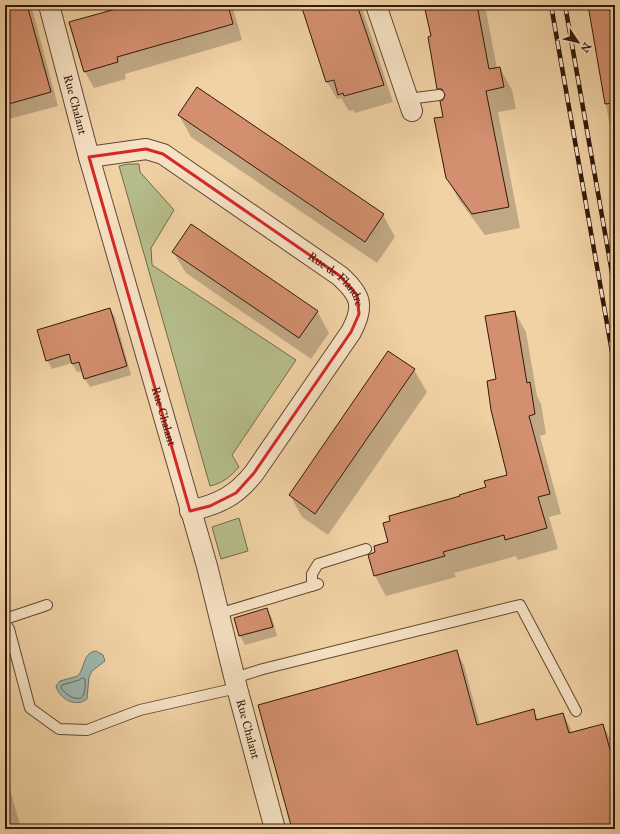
<svg xmlns="http://www.w3.org/2000/svg" width="620" height="834" viewBox="0 0 620 834" font-family="'IM FELL Great Primer',serif">
  <style>
    .green { fill: #b5bd8a; stroke: #746a4a }
    .water { fill: #9cb6ae; stroke: #72776d }
    .shadow { fill: #0003 }
    .lines { fill: none; stroke-linecap: round; stroke-linejoin: round }
    .shore { stroke: #68675c; stroke-width: 1 }
    .building { fill: #d38f6f; stroke: #33180b }
    .lane-casing { stroke: #624632; stroke-width: 12 }
    .street-casing { stroke: #624632; stroke-width: 22 }
    .lane { stroke: #f6e2c4; stroke-width: 10 }
    .street { stroke: #f6e2c4; stroke-width: 20 }
    .rail-casing { stroke: #33180b; stroke-width: 4.5 }
    .rail { stroke: #f6e2c4; stroke-width: 3; stroke-dasharray: 9; stroke-linecap: butt }
    .marked { fill: none; stroke: #d62828; stroke-width: 3; stroke-linejoin: round }
    .labels { text-anchor: middle; dominant-baseline: central; stroke-width: 3.5; stroke-linejoin: round; paint-order: stroke }
    .street-label { font-size: 12px; fill: #33180b; stroke: #f6e2c4 }
  </style>
  <rect width="100%" height="100%" fill="#f1d2a5"/>
  <filter id="stains"><feTurbulence type="fractalNoise" baseFrequency=".005" numOctaves="4"/><feColorMatrix values="0 0 0 0 .2 0 0 0 0 .09 0 0 0 0 .02 0 0 0 .5 -.17"/></filter>
  <radialGradient id="worn" r=".72"><stop offset=".6" stop-color="#630" stop-opacity="0"/><stop offset="1" stop-color="#630" stop-opacity=".3"/></radialGradient>
  <g class="green">
    <path d="M128 164H139L140 172 174 210 151 248 152 265 296 360 232 455 239 467C230 477 223 483 210 486L119 166Z"/>
    <polygon points="239,518 248,551 221,559 212,527"/>
  </g>
  <path class="water" d="M96 651 103 655 105 661 92 671 89 677 87 699C76 708 59 699 56 686L60 681 78 676C85 668 83 652 96 651Z"/>
  <g class="shadow">
    <polygon points="5,5 31,5 58,106 5,120"/>
    <polygon points="134,5 232,5 242,40 125,74 126,79 94,88 85,72 71,23"/>
    <polygon points="302,5 361,5 393,102 355,113 353,110 349,111 341,98 337,99 327,82"/>
    <polygon points="425,5 485,5 497,69 500,68 512,90 516,109 498,112 520,228 485,235 459,200 447,178 445,99 438,88 432,37"/>
    <polygon points="589,5 615,5 615,157"/>
    <polygon points="179,115 383,215 395,237 377,263 191,137"/>
    <polygon points="173,252 317,311 329,333 311,359 186,273"/>
    <polygon points="110,309 115,317 131,375 90,387 85,379 82,371 77,372 72,363 52,369 47,360"/>
    <polygon points="515,312 526,332 537,396 541,404 546,434 540,436 561,514 549,517 558,549 518,560 516,556 454,573 456,577 386,596 375,576 369,556 377,553 389,542 461,497 487,488 508,475 497,380"/>
    <polygon points="389,352 414,370 427,392 328,535 302,517 290,495"/>
    <polygon points="267,609 272,618 277,636 245,645 240,636 235,618"/>
    <polygon points="456,652 464,665 480,725 533,711 539,721 563,714 570,727 572,733 602,725 610,738 615,757 615,829 293,829"/>
    <polygon points="5,771 21,829 5,829"/>
    <polygon points="254,826 255,829 241,829"/>
  </g>
  <g class="lines">
    <path class="shore" d="M83 678 85 679C85 685 86 694 81 698 73 700 66 694 61 688L62 685 79 680Z"/>
  </g>
  <g class="building">
    <polygon points="5,5 27,5 51,92 5,105"/>
    <polygon points="130,5 228,5 233,24 117,57 118,62 84,72 69,22"/>
    <polygon points="301,5 357,5 384,85 344,96 343,93 338,95 334,80 326,82"/>
    <polygon points="424,5 477,5 489,69 500,67 504,87 486,91 509,207 472,214 446,178 434,118 443,117 440,101 443,100 445,95 442,89 437,89 428,37 431,36"/>
    <polygon points="588,5 615,5 615,103 605,104"/>
    <polygon points="197,87 384,214 365,242 178,115"/>
    <polygon points="191,224 318,311 299,338 172,252"/>
    <polygon points="110,308 127,366 84,379 79,362 72,364 69,354 46,361 37,330"/>
    <polygon points="515,311 527,383 530,382 535,414 529,416 550,494 538,497 547,528 505,540 504,535 443,552 445,556 374,576 368,555 375,552 374,546 388,542 383,523 390,521 389,516 460,496 459,495 486,487 484,481 507,475 491,410 487,381 496,379 485,316"/>
    <polygon points="388,351 415,369 315,514 289,495"/>
    <polygon points="267,608 273,627 239,636 234,618"/>
    <polygon points="457,650 477,725 534,709 536,720 563,713 569,733 603,724 615,768 615,829 292,829 258,705"/>
  </g>
  <g class="lines">
    <defs>
      <g id="lane">
        <polyline points="408,99 439,95"/>
        <polyline points="312,586 312,574 318,564 366,549"/>
        <polyline points="218,614 318,584"/>
        <polyline points="5,619 47,605"/>
        <polyline points="5,623 9,629 30,708 59,729 87,730 140,710 237,688"/>
        <polyline points="234,678 263,669 520,605 576,711"/>
      </g>
      <g id="street">
        <path id="s1" d="M49 5 89 157 207 566 237 688 275 829"/>
        <polyline points="376,5 412,111"/>
        <path id="s2" d="M89 157 146 149 163 154 340 276C361 295 365 306 351 332L254 473C236 496 219 504 190 511"/>
      </g>
    </defs>
    <use href="#lane" class="lane-casing"/>
    <use href="#street" class="street-casing"/>
    <use href="#lane" class="lane"/>
    <use href="#street" class="street"/>
    <defs>
      <g id="rail">
        <polyline points="551,5 615,369"/>
        <polyline points="565,5 615,290"/>
      </g>
    </defs>
    <use href="#rail" class="rail-casing"/>
    <use href="#rail" class="rail"/>
  </g>
  <path class="marked" d="M146 149 163 154 340 276 357 295 359 314 351 332 254 473 236 493 210 506 190 511 89 157Z"/>
  <g class="labels">
    <g class="street-label">
      <text stroke="none"><textPath href="#s1" startOffset="103">Rue Chalant</textPath></text>
      <text stroke="none"><textPath href="#s2" startOffset="290">Rue de Flandre</textPath></text>
      <text stroke="none"><textPath href="#s1" startOffset="427">Rue Chalant</textPath></text>
      <text stroke="none"><textPath href="#s1" startOffset="751">Rue Chalant</textPath></text>
    </g>
  </g>
  <rect width="620" height="834" fill="none" stroke="#f1d2a5" stroke-width="20"/>
  <rect x="6" y="6" width="608" height="822" fill="none" stroke="#33180b" stroke-width="2"/>
  <rect x="10" y="10" width="600" height="814" fill="none" stroke="#33180b"/>
  <g transform="translate(578 42) rotate(125)" stroke="#f6e2c4" stroke-width="3" paint-order="stroke">
  <path d="M0-3L7 15L0 10L-7 15Z" fill="#33180b"/>
  <text y="-6" font-size="11" font-weight="bold" text-anchor="middle" fill="#33180b">N</text>
  </g>
  <rect width="100%" height="100%" filter="url(#stains)"/>
  <rect width="100%" height="100%" fill="url(#worn)"/>
</svg>
